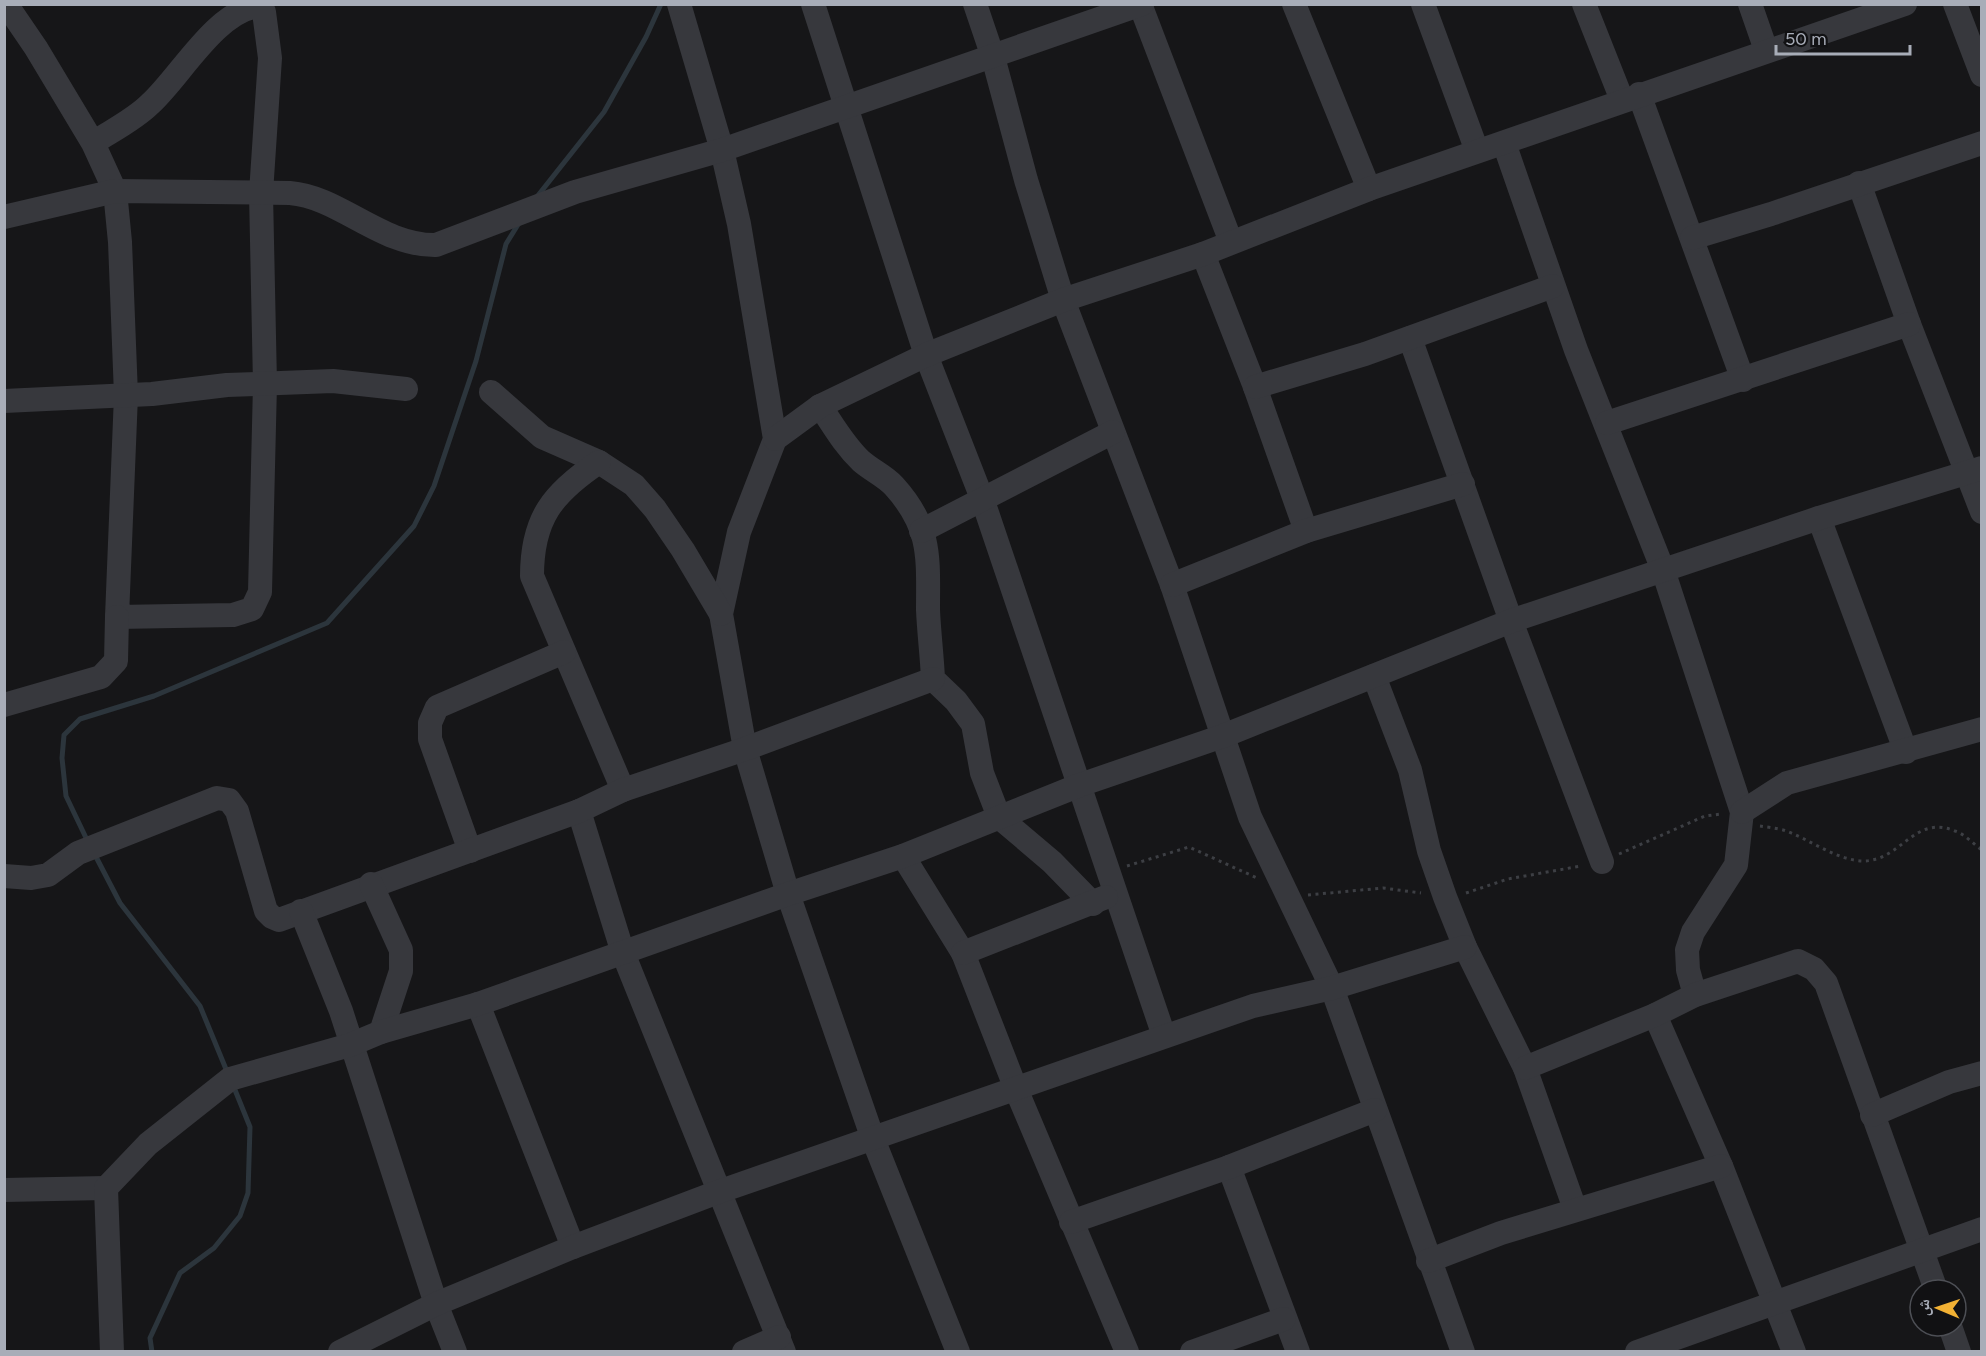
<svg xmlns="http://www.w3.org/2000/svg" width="1986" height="1356" viewBox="0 0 1986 1356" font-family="Figtree,'Noto Naskh Arabic',sans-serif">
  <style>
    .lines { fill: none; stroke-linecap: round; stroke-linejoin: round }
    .stream { stroke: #2c353c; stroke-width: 5 }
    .path { stroke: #3d3f44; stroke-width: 3; stroke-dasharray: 3 4.5; stroke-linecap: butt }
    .minor { stroke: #37383d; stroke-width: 24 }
  </style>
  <rect width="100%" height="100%" fill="#161618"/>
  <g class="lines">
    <g class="stream">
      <polyline points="536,198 604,112 646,37 661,4"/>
      <polyline points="88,842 66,796 62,758 64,735 80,719 154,696 327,623 414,526 434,486 476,361 506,244 519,223"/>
      <polyline points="94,853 120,903 200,1006 228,1074"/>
      <polyline points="152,1352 150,1338 180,1273 214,1248 240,1216 248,1193 250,1127 233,1085"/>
    </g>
    <g class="path">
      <path d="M1760 826C1767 827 1775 828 1783 830 1808 838 1837 861 1864 861 1902 860 1914 814 1955 831 1965 834 1973 844 1982 850"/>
      <polyline points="1619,854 1705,816 1721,814"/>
      <polyline points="1127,866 1189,847 1257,878"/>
      <polyline points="1466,893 1508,879 1581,866"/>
      <polyline points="1308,895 1383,888 1421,893"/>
    </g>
    <g class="minor">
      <path d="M6 4 36 48 93 143 115 191 120 242 126 395 117 617 233 615 252 609 260 592 265 384 261 193 270 58 264 12 258 6C215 12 180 77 150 104 134 120 111 131 93 143"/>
      <polyline points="679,4 722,150 739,224 775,439 739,532 721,614 745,749 788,894 873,1139 958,1352"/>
      <polyline points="813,4 926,355 983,501 1164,1036"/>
      <polyline points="975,4 993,57 1026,180 1063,300 1172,585 1250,817 1332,988 1463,1352"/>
      <polyline points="1140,4 1231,242"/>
      <polyline points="1294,4 1369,189"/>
      <polyline points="1423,4 1477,151"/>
      <polyline points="1584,4 1622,100"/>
      <polyline points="1750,4 1766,50"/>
      <polyline points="1955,4 1982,75"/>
      <polyline points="1639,94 1743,380"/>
      <polyline points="1504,143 1576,350 1663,570 1742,812 1736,865 1693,932 1687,950 1688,970 1695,995"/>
      <polyline points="1859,183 1909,324 1982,512"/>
      <path d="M4 217 115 191 290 193C340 197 381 246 436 245L575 192 722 150 1142 4"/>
      <polyline points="1692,238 1771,214 1982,143"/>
      <polyline points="1203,254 1255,387 1306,531"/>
      <polyline points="1410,338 1511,621 1602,862"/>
      <polyline points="1255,387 1365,354 1553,286"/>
      <polyline points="491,392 542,437 599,462 634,485 655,509 683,550 721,614"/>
      <polyline points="4,401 152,394 227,385 333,381 406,389"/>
      <path d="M820 406C833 425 844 445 861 461 871 470 885 476 894 486 932 528 928 558 928 610 929 633 932 656 933 679L956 701 973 724 982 773 999 817 1052 862 1093 904"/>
      <polyline points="1607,423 1909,324"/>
      <polyline points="775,439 820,406 926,355 1063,300 1203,254 1369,189 1905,4"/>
      <path d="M599 462C553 493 532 518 532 576L623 790"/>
      <polyline points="1819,518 1906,752"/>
      <polyline points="921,531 1113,432"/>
      <polyline points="1172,585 1306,531 1463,484"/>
      <polyline points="1374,676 1410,770 1429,851 1445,897 1465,947 1525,1068 1575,1209"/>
      <polyline points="4,705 101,677 116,661 117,617"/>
      <polyline points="579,811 623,953 784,1352"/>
      <polyline points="1742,812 1787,783 1982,729"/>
      <polyline points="470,851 430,739 430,723 437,707 564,652"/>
      <polyline points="903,856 963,953 1016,1089 1127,1352"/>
      <polyline points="4,876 31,878 48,875 78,853 217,798 229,800 237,811 266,911 272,917 279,920 579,811 623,790 745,749 933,679"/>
      <polyline points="371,884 401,950 401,971 381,1032"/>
      <polyline points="301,911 341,1011 436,1304 455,1352"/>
      <polyline points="963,953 1106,897"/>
      <polyline points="478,1004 573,1247"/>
      <polyline points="1655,1015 1721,1166 1794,1352"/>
      <polyline points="1525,1068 1655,1015 1695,995 1798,961 1814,969 1826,983 1936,1290"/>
      <polyline points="1872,1115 1949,1082 1982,1073"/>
      <polyline points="1229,1167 1298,1352"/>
      <polyline points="4,1190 106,1188"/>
      <polyline points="1071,1222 1229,1167 1375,1110"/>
      <polyline points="1428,1261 1501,1233 1721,1166"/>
      <polyline points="1950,1326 1959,1352"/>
      <polyline points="112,1352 106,1188 148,1144 230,1079 350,1045 381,1032 478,1004 788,894 903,856 1080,785 1223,736 1511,621 1819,518 1982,468"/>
      <polyline points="340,1352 436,1304 573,1247 718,1192 1253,1006 1332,988 1465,947"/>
      <polyline points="744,1352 779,1337"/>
      <polyline points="1192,1352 1284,1319"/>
      <polyline points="1637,1352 1982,1229"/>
    </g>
  </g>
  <rect width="1986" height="1356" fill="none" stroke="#a8adb8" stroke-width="12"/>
  <g transform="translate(1938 1308) rotate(272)"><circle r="28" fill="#111113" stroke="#4d4f55" stroke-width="1.5"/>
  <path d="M0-4.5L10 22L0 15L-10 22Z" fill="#f2b134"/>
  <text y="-9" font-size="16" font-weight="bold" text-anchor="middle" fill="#a8adb8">ش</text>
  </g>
  <path d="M1776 45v9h134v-9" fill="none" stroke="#a8adb8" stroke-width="3"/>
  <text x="1785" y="45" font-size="18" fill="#a8adb8" stroke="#111113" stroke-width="4.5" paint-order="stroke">50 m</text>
</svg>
